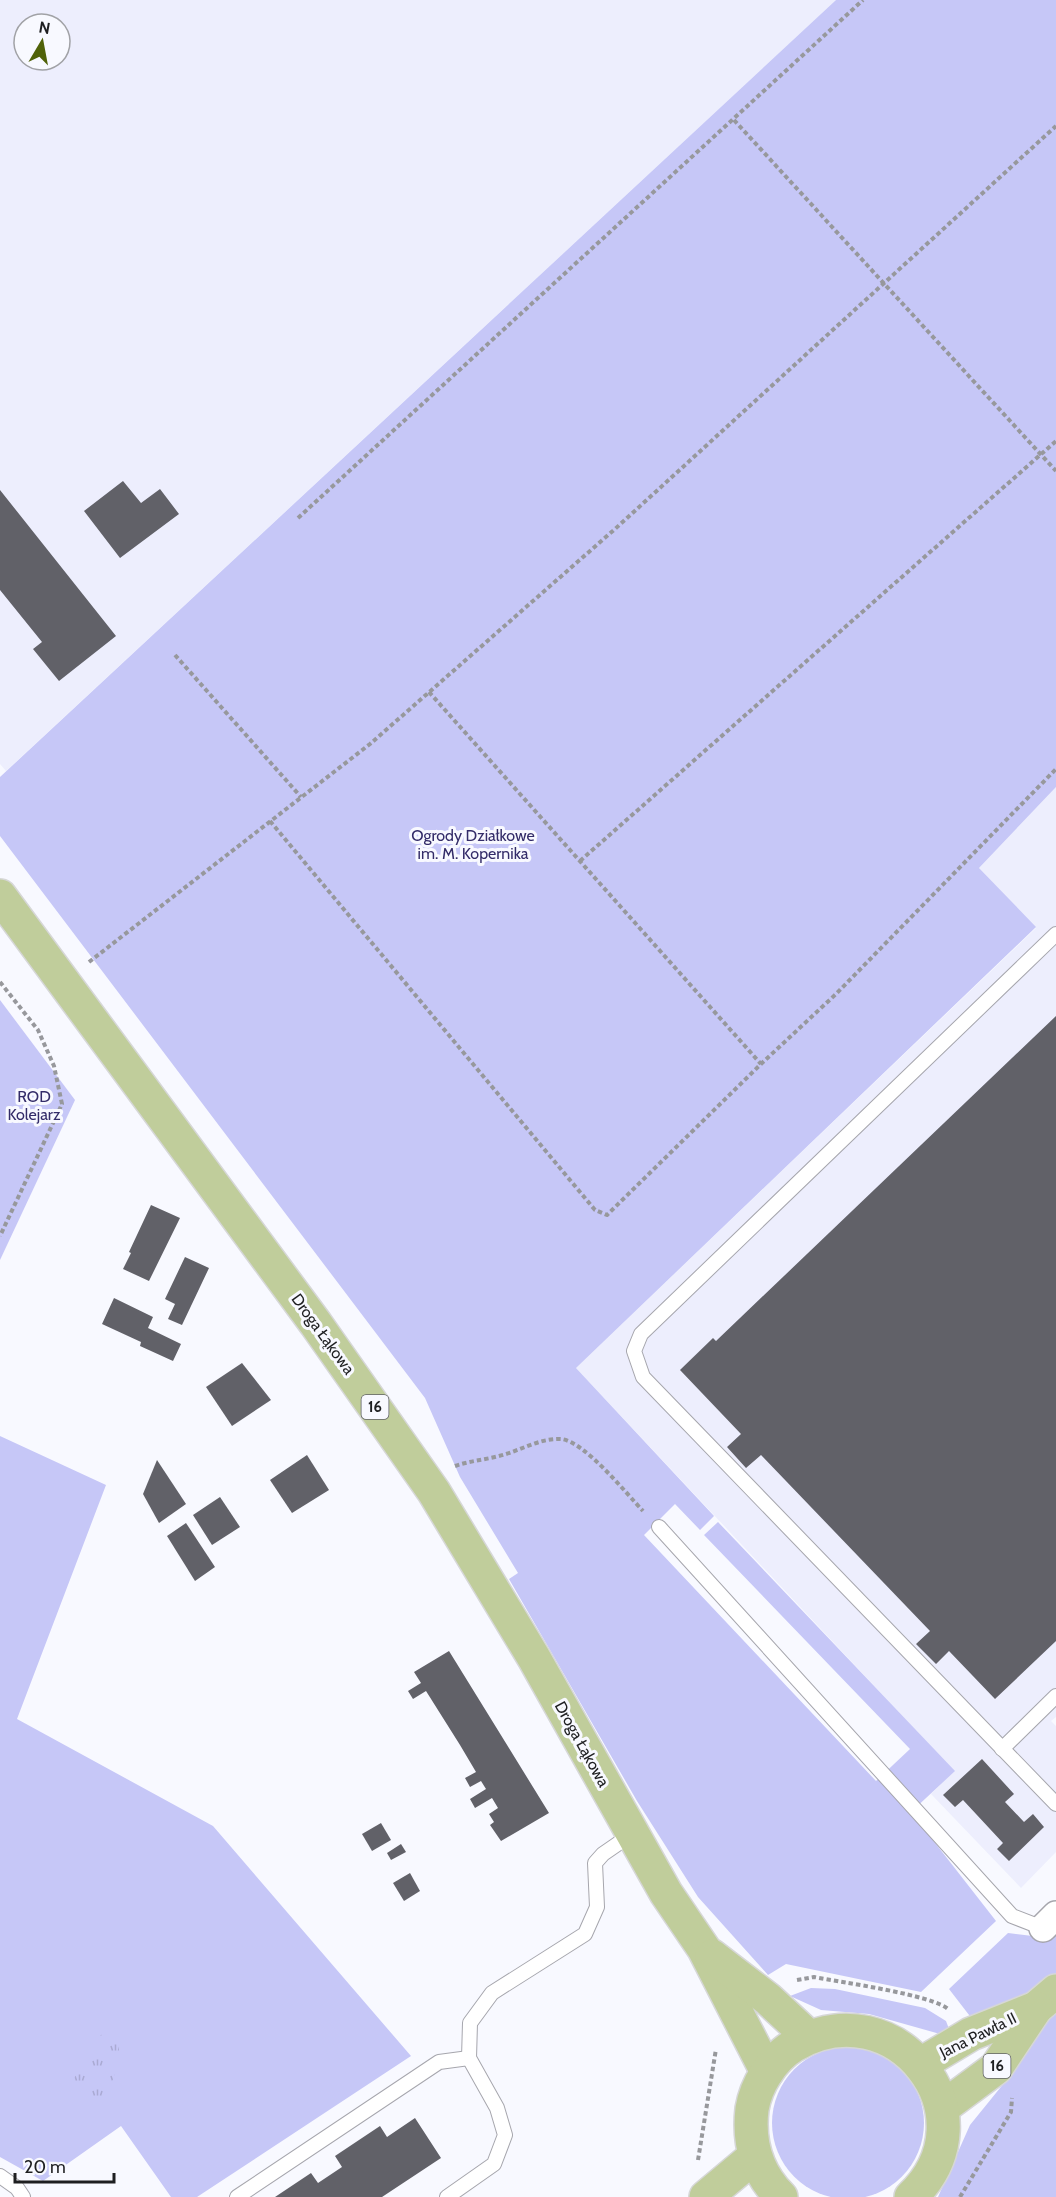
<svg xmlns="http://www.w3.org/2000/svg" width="1056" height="2197" viewBox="0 0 1056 2197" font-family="Cabin,sans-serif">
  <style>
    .built { fill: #edeefd; fill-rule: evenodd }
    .green { fill: #c6c7f7 }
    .park { fill: url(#park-tufts) }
    .building { fill: #616168 }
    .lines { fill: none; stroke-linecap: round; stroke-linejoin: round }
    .lane-casing { stroke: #a6a6ad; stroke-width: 16 }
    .street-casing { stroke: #a6a6ad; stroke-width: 30 }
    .primary-casing { stroke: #d6d7d7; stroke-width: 36 }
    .path { stroke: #97989c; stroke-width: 4; stroke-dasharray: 4.5 3; stroke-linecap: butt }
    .lane { stroke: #fff; stroke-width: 14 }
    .street { stroke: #fff; stroke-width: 27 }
    .primary { stroke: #c0cd9b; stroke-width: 33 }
    .labels { text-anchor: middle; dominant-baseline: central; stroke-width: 6; stroke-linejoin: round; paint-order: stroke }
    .shield { fill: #f8f9ff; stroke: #5f6064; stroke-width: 1.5 }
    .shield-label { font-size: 15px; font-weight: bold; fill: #1e1f21 }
    .park-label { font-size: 16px; fill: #332c69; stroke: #f8f9ff }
    .street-label { font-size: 16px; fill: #1e1f21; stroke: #f8f9ff }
  </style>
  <defs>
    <pattern id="park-tufts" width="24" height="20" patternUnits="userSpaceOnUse" patternTransform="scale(1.5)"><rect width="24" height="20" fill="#c6c7f7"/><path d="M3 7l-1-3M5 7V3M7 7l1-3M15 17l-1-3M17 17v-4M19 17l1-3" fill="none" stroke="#aaaad3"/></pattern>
  </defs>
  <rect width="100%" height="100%" fill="#f8f9ff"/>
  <g class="built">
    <path d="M0 0H836L6 771 0 764ZM24 24H60V60H24Z"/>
    <polygon points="1056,787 1056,1717 1051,1721 1056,1726 1056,1852 1021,1888 931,1794 954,1771 576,1368 1036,928 979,868"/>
  </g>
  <g class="green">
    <polygon points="836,0 1056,0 1056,787 979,868 1036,927 576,1368 714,1516 700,1530 675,1504 644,1535 876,1781 910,1749 704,1535 718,1522 955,1771 911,1812 996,1921 921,1992 786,1964 768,1975 698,1897 637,1801 509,1579 518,1573 460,1477 425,1398 0,836 0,777"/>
    <polygon points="0,1000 75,1100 0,1260"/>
    <polygon points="0,1436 106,1485 17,1719 213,1826 411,2056 197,2197 171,2197 121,2126 43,2181 0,2157"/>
    <polygon points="1008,1933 1049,1938 1056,1933 1056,2197 938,2197 970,2125 1013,2072 949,1989"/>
    <polygon points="811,1988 835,1989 925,2008 946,2021 949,2029 940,2034 869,2014 821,2010 790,1996"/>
    <circle cx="848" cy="2123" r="76"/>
  </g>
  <path class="park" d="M109 2030 118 2033C122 2063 114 2080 100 2107L69 2088 95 2039Z"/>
  <g class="building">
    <polygon points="123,481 141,503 160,489 179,514 120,558 84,511"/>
    <polygon points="0,490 116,636 59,681 33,649 42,642 0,590"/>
    <polygon points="1056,1016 1056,1641 995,1699 949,1651 936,1664 916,1644 930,1631 761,1455 746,1468 727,1447 741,1434 680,1370 713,1338 716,1341"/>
    <polygon points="151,1205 180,1218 149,1281 123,1269 131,1253 129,1252"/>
    <polygon points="185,1257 209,1268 182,1325 168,1319 175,1304 165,1299"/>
    <polygon points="114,1298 153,1317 148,1328 181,1344 173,1361 140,1346 141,1342 102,1324"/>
    <polygon points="242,1363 271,1400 232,1426 206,1387"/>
    <polygon points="307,1455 329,1490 292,1513 270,1480"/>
    <polygon points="157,1460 186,1504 159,1523 143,1494"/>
    <polygon points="220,1497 240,1527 212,1545 193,1515"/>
    <polygon points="186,1523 215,1567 195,1581 167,1536"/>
    <polygon points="449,1651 549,1813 501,1841 490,1825 494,1822 489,1814 498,1808 492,1798 475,1808 470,1799 486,1789 481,1781 470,1787 465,1778 476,1772 460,1745 426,1691 413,1699 408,1691 421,1683 414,1672"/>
    <polygon points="982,1759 1014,1794 1005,1802 1024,1822 1033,1814 1044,1827 1009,1861 997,1849 1003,1843 963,1800 955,1807 943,1795"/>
    <polygon points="381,1823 391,1840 372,1851 362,1834"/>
    <polygon points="401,1844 406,1852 391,1860 387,1853"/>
    <polygon points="410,1873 420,1891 404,1901 393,1883"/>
    <polygon points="415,2118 441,2158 382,2197 275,2197 311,2173 318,2183 342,2167 335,2156 380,2126 387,2137"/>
  </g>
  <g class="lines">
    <defs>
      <g id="lane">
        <polyline points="1056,934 641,1334 634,1351 643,1377 1056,1804"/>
        <polyline points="659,1527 1012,1916 1043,1928"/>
        <polyline points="1002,1749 1056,1696"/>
        <polyline points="0,2176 17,2188 23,2197"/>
        <polyline points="237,2197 439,2062 469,2058"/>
        <polyline points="447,2197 494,2164 505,2135 497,2108 469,2058 470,2023 492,1993 585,1934 597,1907 595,1863 603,1854 632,1834"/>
      </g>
      <polyline id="street" points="1043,1928 1056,1915"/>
      <g id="primary">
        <polyline points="0,896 316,1324 434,1492 534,1658 666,1893 704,1949 767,2072"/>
        <polyline points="712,1956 768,1999 809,2037"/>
        <polyline points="921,2064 971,2034 1036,2008 1056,1991"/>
        <polyline points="942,2108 996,2068 1036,2008"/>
        <polyline points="706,2197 755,2156"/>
        <path d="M781 2197C757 2173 748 2143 752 2109 756 2085 772 2059 793 2046 895 1985 997 2116 911 2197"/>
      </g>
    </defs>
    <use href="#lane" class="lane-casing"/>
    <use href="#street" class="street-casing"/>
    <use href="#primary" class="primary-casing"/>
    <g class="path">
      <polyline points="734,120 1056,471"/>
      <polyline points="298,518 863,0"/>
      <polyline points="175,655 301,797"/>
      <polyline points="429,692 761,1064"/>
      <polyline points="270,821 595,1210 607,1215 761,1064 836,994 1056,769"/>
      <polyline points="580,861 1056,441"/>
      <polyline points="89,962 370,744 615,529 1056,126"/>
      <polyline points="0,982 38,1030 54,1066 62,1104 0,1236"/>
      <path d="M455 1466C469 1461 484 1460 499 1456 520 1451 539 1438 561 1439 584 1441 626 1493 643 1511"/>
      <path d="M797 1980 814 1977C839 1982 935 1995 949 2010"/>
      <polyline points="698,2160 716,2049"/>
      <polyline points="960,2197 1011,2112 1012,2098"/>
    </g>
    <use href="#lane" class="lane"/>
    <use href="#street" class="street"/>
    <use href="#primary" class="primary"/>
  </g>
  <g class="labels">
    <g class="shield">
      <rect x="361.5" y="1395" width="27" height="24" rx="4.5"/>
      <rect x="983.5" y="2054" width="27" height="24" rx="4.5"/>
    </g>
    <g class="shield-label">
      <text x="375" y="1407">16</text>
      <text x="997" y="2066">16</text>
    </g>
    <g class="park-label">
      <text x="473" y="835">Ogrody Działkowe<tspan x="473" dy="18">im. M. Kopernika</tspan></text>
      <text x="34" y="1096">ROD<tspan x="34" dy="18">Kolejarz</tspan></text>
    </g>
    <g class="street-label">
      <text transform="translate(323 1334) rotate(54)">Droga Łąkowa</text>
      <text transform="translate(582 1744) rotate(61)">Droga Łąkowa</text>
      <text transform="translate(978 2035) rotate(-26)">Jana Pawła II</text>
    </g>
  </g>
  <g transform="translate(42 42) rotate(10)"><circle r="28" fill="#f8f9ff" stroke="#a1a2a6" stroke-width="1.5"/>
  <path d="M0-4.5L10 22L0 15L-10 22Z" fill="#506209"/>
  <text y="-9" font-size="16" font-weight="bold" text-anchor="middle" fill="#1e1f21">N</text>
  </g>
  <path d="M15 2173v9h99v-9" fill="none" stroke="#1e1f21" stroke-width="3"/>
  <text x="24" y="2173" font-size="18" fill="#1e1f21" stroke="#f8f9ff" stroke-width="4.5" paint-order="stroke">20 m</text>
</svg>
